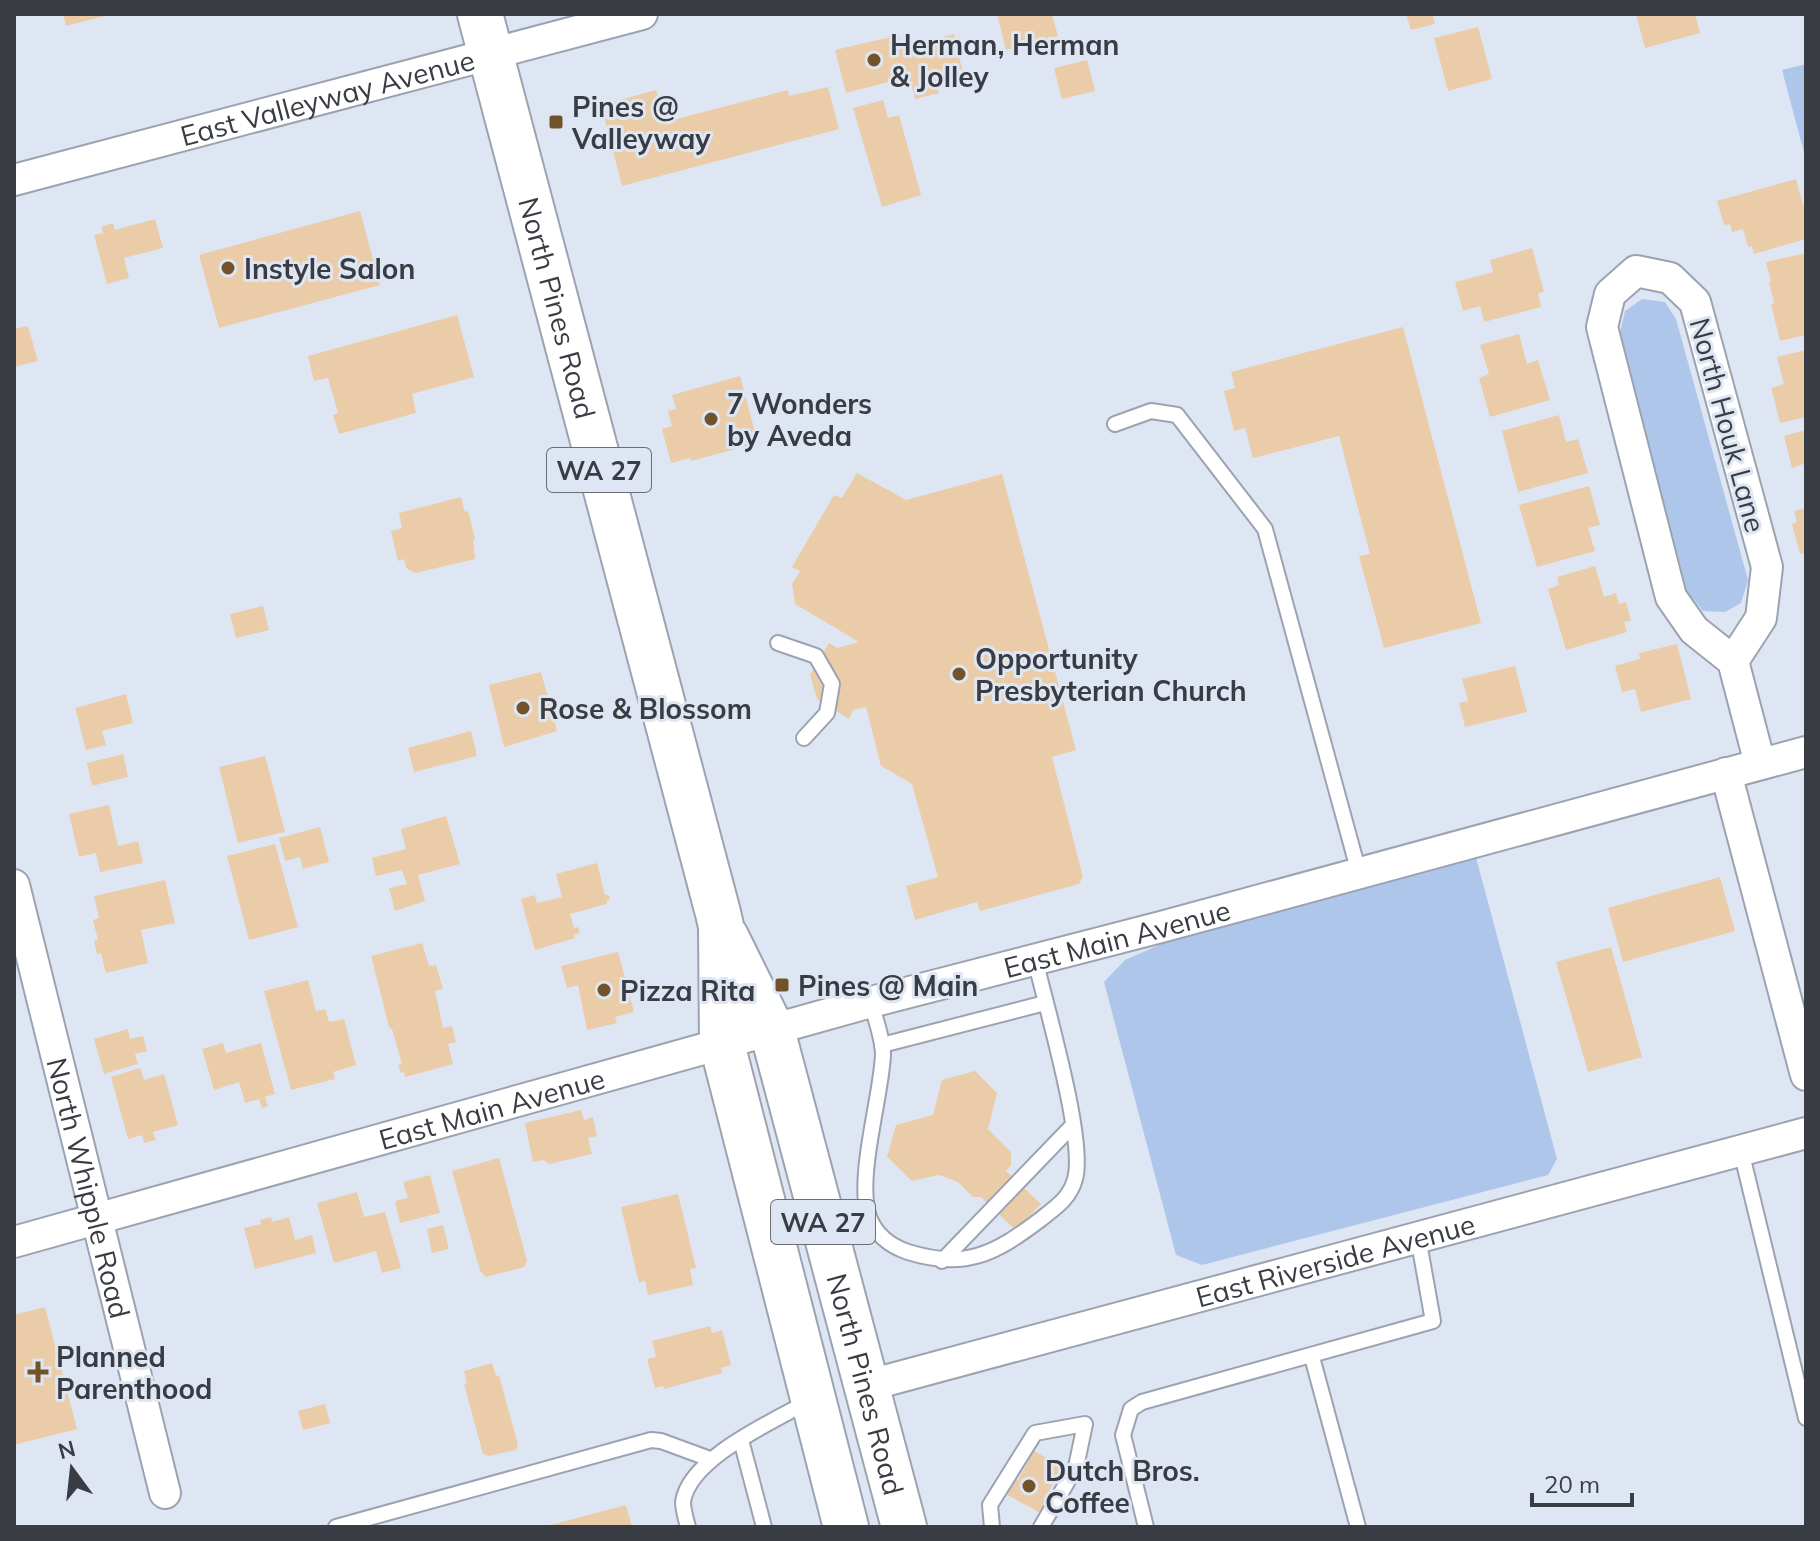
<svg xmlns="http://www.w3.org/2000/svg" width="1820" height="1541" viewBox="0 0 1820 1541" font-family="Mulish,sans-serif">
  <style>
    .green { fill: #afc6eb }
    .building { fill: #ebcca9 }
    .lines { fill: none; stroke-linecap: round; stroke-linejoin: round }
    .lane-casing { stroke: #9ca3b0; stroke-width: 18 }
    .street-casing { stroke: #9ca3b0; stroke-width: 34 }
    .primary-casing { stroke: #9ca3b0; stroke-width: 48 }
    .lane { stroke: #fff; stroke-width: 14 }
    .street { stroke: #fff; stroke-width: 30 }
    .primary { stroke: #fff; stroke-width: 44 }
    .poi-dot { fill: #725228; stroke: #dee6f3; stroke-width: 3 }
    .labels { text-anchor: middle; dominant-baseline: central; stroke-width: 6; stroke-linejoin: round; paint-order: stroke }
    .shield { fill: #dee6f3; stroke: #6a6f77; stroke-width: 2 }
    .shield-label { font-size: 26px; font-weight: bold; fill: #393c42 }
    .poi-label { font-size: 28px; font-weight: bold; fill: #393c42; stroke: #dee6f3; text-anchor: start }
    .street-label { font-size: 28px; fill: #393c42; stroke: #dee6f3 }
  </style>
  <rect width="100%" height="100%" fill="#dee6f3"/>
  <g class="green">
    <polygon points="1806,64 1806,160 1782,70"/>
    <polygon points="1642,299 1665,302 1676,319 1748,580 1741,603 1725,612 1703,611 1686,590 1620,333 1625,311"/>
    <polygon points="1474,850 1557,1159 1548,1175 1202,1265 1176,1255 1104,982 1125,960 1191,931"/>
  </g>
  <g class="building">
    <polygon points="63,14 109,14 109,15 66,26"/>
    <polygon points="997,14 1052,14 1058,36 1006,50"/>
    <polygon points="1406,14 1432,14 1435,24 1411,30"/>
    <polygon points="1636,14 1695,14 1700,33 1645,48"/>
    <polygon points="1478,27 1492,79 1448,91 1434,38"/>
    <polygon points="954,34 962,69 935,76 939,93 915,99 911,83 898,87 896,80 846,93 835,50 899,35 902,47"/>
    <polygon points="1087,60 1095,91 1062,99 1054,68"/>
    <polygon points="828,87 839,129 622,186 601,105 656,90 665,122 788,90 789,96"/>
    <polygon points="883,100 888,118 899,115 921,195 882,207 853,108"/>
    <polygon points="1796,179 1806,215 1806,239 1754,254 1752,246 1748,247 1743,229 1732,232 1730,224 1724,225 1717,201"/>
    <polygon points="360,211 380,285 219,328 199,255"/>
    <polygon points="155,219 163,248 124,258 129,278 107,284 94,235 103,233 101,227 113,223 115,230"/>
    <polygon points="1532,248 1544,292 1538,293 1541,307 1484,322 1480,306 1463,311 1455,282 1493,272 1490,260"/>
    <polygon points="1806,253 1806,335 1780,341 1771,304 1774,303 1769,283 1771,282 1766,262"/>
    <polygon points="457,315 474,377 412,394 416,413 339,434 333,415 338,413 328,378 314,381 308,356"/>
    <polygon points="28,326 38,361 14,367 14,329"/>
    <polygon points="1403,327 1481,623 1384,648 1359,556 1370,554 1339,436 1253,458 1245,428 1234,431 1224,391 1235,388 1231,372"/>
    <polygon points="1519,334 1527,364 1538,360 1550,400 1490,417 1479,378 1489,374 1480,345"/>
    <polygon points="1806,350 1806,417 1780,423 1771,388 1784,384 1777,357"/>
    <polygon points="740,376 758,443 691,461 690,458 671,463 662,429 672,426 668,411 676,409 672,395"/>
    <polygon points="1559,415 1566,442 1578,439 1588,473 1518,492 1502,431"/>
    <polygon points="1806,430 1806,463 1792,468 1784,436"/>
    <polygon points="857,473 906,500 1002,474 1076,750 1052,757 1083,877 1079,884 980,911 977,902 915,920 906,886 938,877 912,784 881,766 866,707 853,710 849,719 817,699 810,675 829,643 837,648 859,642 795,604 792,584 800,571 792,567 834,495 842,498"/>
    <polygon points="1589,486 1600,525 1588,528 1595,551 1537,567 1519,505"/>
    <polygon points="461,497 465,512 468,511 475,539 473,540 475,559 415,573 406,568 404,559 398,561 391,531 402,528 399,513"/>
    <polygon points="1806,508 1806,553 1800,554 1792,524 1797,522 1794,511"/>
    <polygon points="1595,566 1604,597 1616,593 1619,604 1626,602 1631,621 1624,622 1627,632 1566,650 1548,589 1559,585 1557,577"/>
    <polygon points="263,606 269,630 236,638 230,614"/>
    <polygon points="1677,644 1691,699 1641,712 1635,689 1622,692 1615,666 1640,659 1639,653"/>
    <polygon points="1515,666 1527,712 1465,727 1459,703 1468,701 1462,679"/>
    <polygon points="541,672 557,731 504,747 489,685"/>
    <polygon points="126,694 133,723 102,731 106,745 86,750 75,708"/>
    <polygon points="471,731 477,756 414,772 408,748"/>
    <polygon points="123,754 128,777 92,786 87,763"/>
    <polygon points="265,756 285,832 238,843 219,767"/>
    <polygon points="109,805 118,846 138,841 143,863 100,872 96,853 79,857 69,814"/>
    <polygon points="446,816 460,864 418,875 425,901 395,911 389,888 407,884 402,870 376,876 372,858 406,849 401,829"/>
    <polygon points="320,827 329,862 303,869 300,857 285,861 279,838"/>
    <polygon points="275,844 298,927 249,940 227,856"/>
    <polygon points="597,863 605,895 609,895 610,900 606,901 607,904 570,914 574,928 578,927 580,933 574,935 575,938 535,950 521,899 535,895 537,903 562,897 556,874"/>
    <polygon points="1720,877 1735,931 1623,962 1608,908"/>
    <polygon points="165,880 175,923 141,930 148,963 106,973 101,953 97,954 94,941 98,940 93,920 99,918 94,896"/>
    <polygon points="422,943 429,966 436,965 443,989 435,991 443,1028 452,1026 456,1042 448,1044 453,1064 405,1077 404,1072 401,1073 398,1065 402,1064 392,1029 389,1027 371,956"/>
    <polygon points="1611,947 1642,1057 1588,1072 1556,962"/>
    <polygon points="618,952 634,1012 615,1017 617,1023 587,1030 578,985 567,988 561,966"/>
    <polygon points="308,980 316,1011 325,1009 329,1022 344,1019 356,1065 333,1072 335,1079 291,1090 264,991"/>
    <polygon points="128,1029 130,1039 143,1036 147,1051 135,1054 138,1064 104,1074 94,1039"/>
    <polygon points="223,1043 226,1053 261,1043 275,1094 265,1097 268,1106 262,1108 259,1099 245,1103 239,1082 214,1090 202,1049"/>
    <polygon points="140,1068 144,1080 164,1074 178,1125 153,1132 156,1140 144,1143 142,1135 128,1139 111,1077"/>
    <polygon points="975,1071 997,1093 988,1129 1011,1152 1011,1165 1006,1171 1041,1204 1015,1230 981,1197 973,1197 958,1182 939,1175 912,1181 887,1157 896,1125 933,1115 942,1080"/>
    <polygon points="581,1110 584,1120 593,1117 597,1136 588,1138 592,1154 549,1164 543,1160 533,1162 525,1123"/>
    <polygon points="499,1158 527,1261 524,1267 486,1277 480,1271 452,1171"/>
    <polygon points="430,1175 440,1213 400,1223 395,1201 408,1198 403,1182"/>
    <polygon points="357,1192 364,1217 385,1212 401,1268 382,1273 376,1251 334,1263 317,1203"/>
    <polygon points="678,1194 696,1268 690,1269 693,1285 648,1295 645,1281 639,1283 621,1207"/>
    <polygon points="271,1217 272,1222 289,1217 295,1240 312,1235 316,1253 255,1269 244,1228 261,1224 260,1220"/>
    <polygon points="443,1225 449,1249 432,1253 427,1229"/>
    <polygon points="45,1307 77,1429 14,1445 14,1315"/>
    <polygon points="710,1326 712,1333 722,1330 731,1365 721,1368 722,1373 664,1389 663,1386 655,1388 647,1359 656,1357 652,1341"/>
    <polygon points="492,1363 496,1376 499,1375 518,1445 516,1450 489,1456 483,1454 464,1384 467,1383 464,1371"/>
    <polygon points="325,1404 330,1423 303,1430 298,1411"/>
    <polygon points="1034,1451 1063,1467 1046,1496 1053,1499 1044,1515 1002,1492 1011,1476 1018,1480"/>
    <polygon points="626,1505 632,1527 547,1527 547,1526"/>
  </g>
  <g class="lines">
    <defs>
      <g id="lane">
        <polyline points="1115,424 1151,411 1177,415 1265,529 1359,873"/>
        <polyline points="778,643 816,656 832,684 827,713 804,738"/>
        <path d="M871 1002C875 1019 883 1038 883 1055 881 1098 856 1178 869 1217 876 1235 890 1246 908 1252 965 1270 995 1254 1041 1219 1056 1207 1070 1198 1075 1179 1086 1141 1045 1003 1035 959"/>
        <polyline points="882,1045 1045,1003"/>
        <polyline points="1741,1151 1806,1418"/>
        <polyline points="942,1261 1073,1125"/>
        <polyline points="1312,1357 1358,1527"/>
        <polyline points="741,1440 764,1527"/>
        <polyline points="336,1527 651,1440 661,1441 710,1459"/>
        <path d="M688 1527C686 1519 683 1510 683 1502 689 1458 774 1421 809 1401"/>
        <polyline points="992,1527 990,1505 1035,1433 1085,1424 1076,1467 1041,1527"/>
        <polyline points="1146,1527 1123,1435 1131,1409 1142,1402 1433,1321 1418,1237"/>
      </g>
      <g id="street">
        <path id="s1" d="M14 180 642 14"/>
        <polyline points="1733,661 1761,618 1767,567 1695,302 1670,278 1636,271 1610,294 1602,327 1671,597 1694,630 1733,661 1760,764"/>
        <polyline points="1726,773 1806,1075"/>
        <path id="s2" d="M14 885 165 1493"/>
        <path id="s3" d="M14 1242 871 1002 1161 927 1806 752"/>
        <path id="s4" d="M866 1386 1806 1133"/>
      </g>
      <g id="primary">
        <path id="s5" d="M480 14 718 913 721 926 722 1044 846 1527"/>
        <path id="s6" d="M726 937 772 1030 904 1527"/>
      </g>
    </defs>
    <use href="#lane" class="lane-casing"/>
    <use href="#street" class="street-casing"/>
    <use href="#primary" class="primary-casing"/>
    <use href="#lane" class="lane"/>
    <use href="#street" class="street"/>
    <use href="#primary" class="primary"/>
  </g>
  <g class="poi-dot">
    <circle cx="874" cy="60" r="8"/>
    <rect x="548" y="114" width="16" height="16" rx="4"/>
    <circle cx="228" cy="268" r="8"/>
    <circle cx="711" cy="419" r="8"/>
    <circle cx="959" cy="674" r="8"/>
    <circle cx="523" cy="708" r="8"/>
    <rect x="774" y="977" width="16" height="16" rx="4"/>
    <circle cx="604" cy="990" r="8"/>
    <path d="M34 1360h8v8h8v8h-8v8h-8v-8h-8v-8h8z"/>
    <circle cx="1029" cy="1486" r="8"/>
  </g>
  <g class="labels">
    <g class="shield">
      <rect x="547" y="448" width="104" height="44" rx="6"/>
      <rect x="771" y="1200" width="104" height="44" rx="6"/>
    </g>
    <g class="shield-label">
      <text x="599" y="470">WA 27</text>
      <text x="823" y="1222">WA 27</text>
    </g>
    <g class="poi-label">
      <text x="890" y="44">Herman, Herman<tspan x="890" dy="32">&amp; Jolley</tspan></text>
      <text x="572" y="106">Pines @<tspan x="572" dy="32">Valleyway</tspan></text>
      <text x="244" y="268">Instyle Salon</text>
      <text x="727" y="403">7 Wonders<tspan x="727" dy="32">by Aveda</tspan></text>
      <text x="975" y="658">Opportunity<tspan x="975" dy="32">Presbyterian Church</tspan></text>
      <text x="539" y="708">Rose &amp; Blossom</text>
      <text x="798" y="985">Pines @ Main</text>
      <text x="620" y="990">Pizza Rita</text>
      <text x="56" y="1356">Planned<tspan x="56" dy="32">Parenthood</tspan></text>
      <text x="1045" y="1470">Dutch Bros.<tspan x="1045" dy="32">Coffee</tspan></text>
    </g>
    <g class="street-label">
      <text stroke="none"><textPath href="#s1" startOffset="324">East Valleyway Avenue</textPath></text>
      <text stroke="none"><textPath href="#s5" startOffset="304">North Pines Road</textPath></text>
      <text transform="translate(1728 425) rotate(75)">North Houk Lane</text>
      <text stroke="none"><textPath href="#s3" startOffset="1144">East Main Avenue</textPath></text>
      <text stroke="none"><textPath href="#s3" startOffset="496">East Main Avenue</textPath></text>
      <text stroke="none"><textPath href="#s2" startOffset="312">North Whipple Road</textPath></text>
      <text stroke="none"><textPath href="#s4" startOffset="486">East Riverside Avenue</textPath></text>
      <text stroke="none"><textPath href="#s6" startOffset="470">North Pines Road</textPath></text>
    </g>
  </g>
  <rect width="1820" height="1541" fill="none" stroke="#393c42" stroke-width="32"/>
  <g transform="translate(72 1469) rotate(345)" stroke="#dee6f3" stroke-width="6" paint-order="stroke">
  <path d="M0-6L14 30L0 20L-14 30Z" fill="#393c42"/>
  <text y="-12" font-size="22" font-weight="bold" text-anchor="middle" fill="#393c42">N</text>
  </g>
  <path d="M1532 1493v12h100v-12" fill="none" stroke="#393c42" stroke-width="4"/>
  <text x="1544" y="1493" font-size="24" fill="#393c42" stroke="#dee6f3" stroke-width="6" paint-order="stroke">20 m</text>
</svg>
